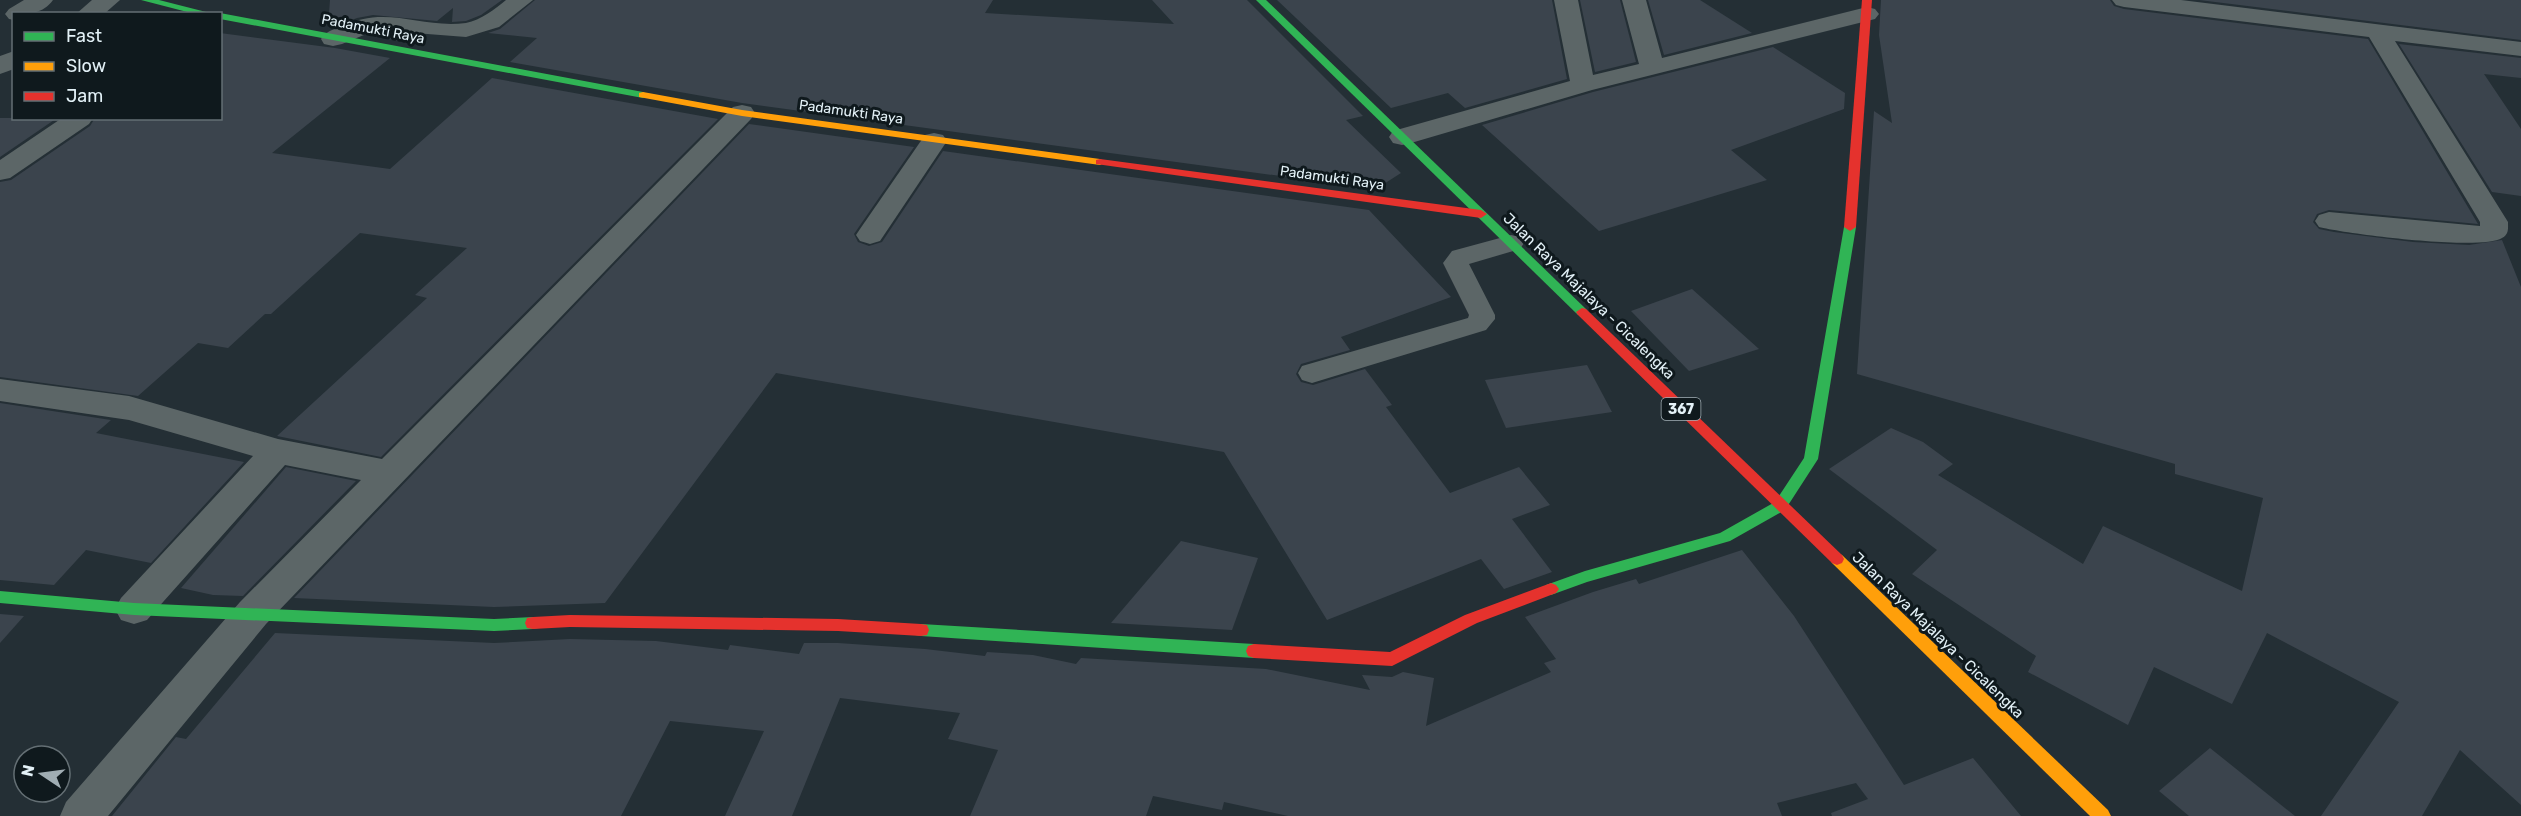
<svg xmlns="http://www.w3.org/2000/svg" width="2521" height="816" viewBox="0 0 2521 816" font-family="Rubik,sans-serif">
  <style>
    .building { fill: #3b444d }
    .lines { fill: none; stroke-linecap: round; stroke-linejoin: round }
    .lane { fill: #5c6667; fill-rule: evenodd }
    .street { fill: #5c6667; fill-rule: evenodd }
    .fast { fill: #30b455; fill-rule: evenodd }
    .slow { fill: #ff9f0a; fill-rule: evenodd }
    .jam { fill: #e5322d; fill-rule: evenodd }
    .labels { text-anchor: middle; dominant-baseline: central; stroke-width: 6; stroke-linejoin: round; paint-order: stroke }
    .far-street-label { font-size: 14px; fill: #e3f1f7; stroke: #0f191d }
    .shield { fill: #0f191d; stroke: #a3b0b6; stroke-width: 1.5 }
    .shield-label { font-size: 14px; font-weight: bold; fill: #e3f1f7 }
    .street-label { font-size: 15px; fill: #e3f1f7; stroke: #0f191d }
  </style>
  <rect width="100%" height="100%" fill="#242f35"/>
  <g class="building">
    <polygon points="330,0 502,0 481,15 466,21 452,22 453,8 437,21 373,15 357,18 331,28 328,27"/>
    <polygon points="535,0 993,0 985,13 1174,24 1152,0 1247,0 1363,116 1346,120 1401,173 1376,189 742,103 510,62 537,38 488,33 500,29"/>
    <polygon points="1277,0 1552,0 1567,79 1465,108 1448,93 1391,108"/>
    <polygon points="1580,0 1620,0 1636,62 1595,72"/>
    <polygon points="1648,0 1700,0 1752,33 1664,55"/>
    <polygon points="1881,0 2110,0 2114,6 2124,9 2368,39 2478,224 2329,210 2317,214 2313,222 2319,229 2334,232 2413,242 2469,245 2502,240 2521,287 2521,805 2460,750 2422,816 2321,816 2399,702 2267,633 2232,704 2154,667 2128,725 2028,672 2036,656 1912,574 1937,550 1829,469 1891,428 1923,442 1953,464 1938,475 2083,564 2103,526 2242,591 2263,498 2175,474 2175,464 1857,374 1874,111 1892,123 1879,35"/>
    <polygon points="2199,0 2521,0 2521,40"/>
    <polygon points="376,32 418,36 409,43 369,35"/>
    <polygon points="220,33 335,48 390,58 272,153 390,169 492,78 718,119 381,457 277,436 427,298 415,295 467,248 360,233 271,314 265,314 228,348 198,343 138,396 0,377 0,182 11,180 90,126 95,118 220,118"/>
    <polygon points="2399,44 2521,58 2521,78 2484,74 2521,129 2521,196 2492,192"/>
    <polygon points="1773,47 1845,93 1844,109 1731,150 1767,180 1599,231 1482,125 1593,92"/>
    <polygon points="0,118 57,118 0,157"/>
    <polygon points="749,124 914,147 854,234 858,242 869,246 882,242 943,151 1369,210 1451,297 1341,337 1350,350 1301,364 1296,374 1301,382 1313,385 1365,369 1392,405 1386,407 1450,493 1519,467 1550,505 1512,519 1552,572 1504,589 1481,559 1327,620 1224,452 776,373 605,603 494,607 294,598"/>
    <polygon points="1692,289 1759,349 1689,371 1631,311"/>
    <polygon points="1587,365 1612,412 1506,428 1485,380"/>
    <polygon points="0,403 111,420 96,433 244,462 151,563 86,550 54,585 0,580"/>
    <polygon points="286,467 356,481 243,596 213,595 181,588"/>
    <polygon points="1181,541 1258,558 1232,630 1111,623"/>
    <polygon points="1742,550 1794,616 1904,785 1973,758 2021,816 1832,816 1831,813 1868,799 1856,783 1777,803 1782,816 1288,816 1224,802 1222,810 1153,796 1146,816 970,816 998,750 948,739 960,713 840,698 792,816 725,816 764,731 670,721 621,816 112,816 176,737 186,739 275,633 494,643 570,639 656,641 728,650 730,645 799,654 804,643 838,643 925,649 985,656 987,652 1033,655 1076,664 1081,658 1266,669 1370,690 1362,675 1392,677 1403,672 1434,678 1426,726 1551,672 1544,663 1556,659 1525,617 1593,592 1636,579 1639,584"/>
    <polygon points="0,614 24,616 0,643"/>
    <polygon points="2210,748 2295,816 2189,816 2159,791"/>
  </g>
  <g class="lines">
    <polygon class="lane" points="1511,235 1520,237 1524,243 1520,249 1469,264 1495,315 1495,319 1486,330 1312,383 1302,380 1298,373 1302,366 1468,318 1469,315 1443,263 1452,251"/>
    <g class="street">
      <path d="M24 0H53C43 14 29 14 14 14V20L9 19 5 14 9 9Z"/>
      <polygon points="92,0 120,0 104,14 76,14"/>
      <path d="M506 0H533L499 27 466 37 376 30 342 44 333 46 324 44 321 39C325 32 332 30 340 27 387 4 420 29 466 23 481 20 495 9 506 0Z"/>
      <polygon points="1554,0 1578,0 1593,75 1639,64 1622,0 1646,0 1662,58 1867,7 1875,9 1879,14 1875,19 1592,90 1411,143 1402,145 1393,143 1389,137 1393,131 1570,81"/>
      <path d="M2112 0H2181L2521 42V56L2395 41 2508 222C2508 229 2509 234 2502 238 2481 251 2347 234 2319 227L2315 221 2319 215 2329 212 2480 226V222L2369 37 2124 7 2116 5Z"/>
      <polygon points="14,51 14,69 0,74 0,56"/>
      <polygon points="742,105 751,107 755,113 751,119 266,624 108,816 60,816 66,802 240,602 361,480 285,465 147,620 134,624 121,620 115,609 121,598 253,456 129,420 0,401 0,379 129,396 278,439 382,459 733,107"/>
      <polygon points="62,118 93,118 89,124 10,178 0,180 0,160"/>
      <polygon points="934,133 943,135 947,141 880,241 870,244 860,241 856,235 860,229 925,135"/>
    </g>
    <g class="fast">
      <polygon points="141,0 159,0 214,14 195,14"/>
      <polygon points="1256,0 1266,0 1586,309 1588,312 1586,315 1578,315"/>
      <polygon points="220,13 643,92 648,95 643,98 220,19"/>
      <polygon points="1850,223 1856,227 1818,459 1785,510 1730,541 1587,582 1551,595 1546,593 1543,589 1546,585 1585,571 1720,533 1775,502 1804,458 1844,227"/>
      <polygon points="0,591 134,603 494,619 533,617 539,618 541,623 539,628 533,629 494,631 134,615 0,603"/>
      <polygon points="921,624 1254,644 1260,646 1262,651 1260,656 1254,658 921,636 915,635 913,630 915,625"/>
    </g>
    <g class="slow">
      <polygon points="643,92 742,110 1100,159 1106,162 1100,165 742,116 639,97 639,93"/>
      <polygon points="1837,553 1842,555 2108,810 2111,816 2090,816 1832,563 1830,559 1832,555"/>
    </g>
    <g class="jam">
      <polygon points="1862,0 1872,0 1856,227 1850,231 1844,227"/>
      <polygon points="1100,159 1481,210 1487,214 1481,218 1096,164 1096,160"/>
      <polygon points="1582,308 1586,309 1842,555 1844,559 1842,563 1837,565 1832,563 1578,315 1576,312"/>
      <polygon points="1551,583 1556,585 1559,589 1556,593 1477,623 1392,666 1254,658 1248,656 1246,651 1248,646 1254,644 1390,652 1465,615"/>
      <polygon points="570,615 838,619 921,624 927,625 929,630 927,635 921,636 838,631 570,627 533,629 527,628 525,623 527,618 533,617"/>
    </g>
  </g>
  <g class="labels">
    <g class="far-street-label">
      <text transform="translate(373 29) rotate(11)">Padamukti Raya</text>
      <text transform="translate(851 112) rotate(8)">Padamukti Raya</text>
      <text transform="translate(1332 178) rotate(8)">Padamukti Raya</text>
    </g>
    <rect class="shield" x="1661.5" y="398" width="39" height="22" rx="4.5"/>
    <g class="shield-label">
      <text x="1681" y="409">367</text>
    </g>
    <g class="street-label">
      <text transform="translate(1589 296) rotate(44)">Jalan Raya Majalaya - Cicalengka</text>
      <text transform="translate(1938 635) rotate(44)">Jalan Raya Majalaya - Cicalengka</text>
    </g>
  </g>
  <rect x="12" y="12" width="210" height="108" fill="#0f191d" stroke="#646f74" stroke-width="1.5"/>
  <rect x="24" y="32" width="30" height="9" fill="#30b455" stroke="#646f74" stroke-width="1.5"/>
  <text x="66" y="42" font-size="18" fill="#e3f1f7">Fast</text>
  <rect x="24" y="62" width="30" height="9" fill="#ff9f0a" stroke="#646f74" stroke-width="1.5"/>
  <text x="66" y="72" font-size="18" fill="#e3f1f7">Slow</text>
  <rect x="24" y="92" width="30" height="9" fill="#e5322d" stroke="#646f74" stroke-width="1.5"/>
  <text x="66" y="102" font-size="18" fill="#e3f1f7">Jam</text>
  <g transform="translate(42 774) rotate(283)"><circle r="28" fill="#0f191d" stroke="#646f74" stroke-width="1.5"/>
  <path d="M0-4.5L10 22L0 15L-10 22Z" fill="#a0adb3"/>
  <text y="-9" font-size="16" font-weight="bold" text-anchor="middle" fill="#e3f1f7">N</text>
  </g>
</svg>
